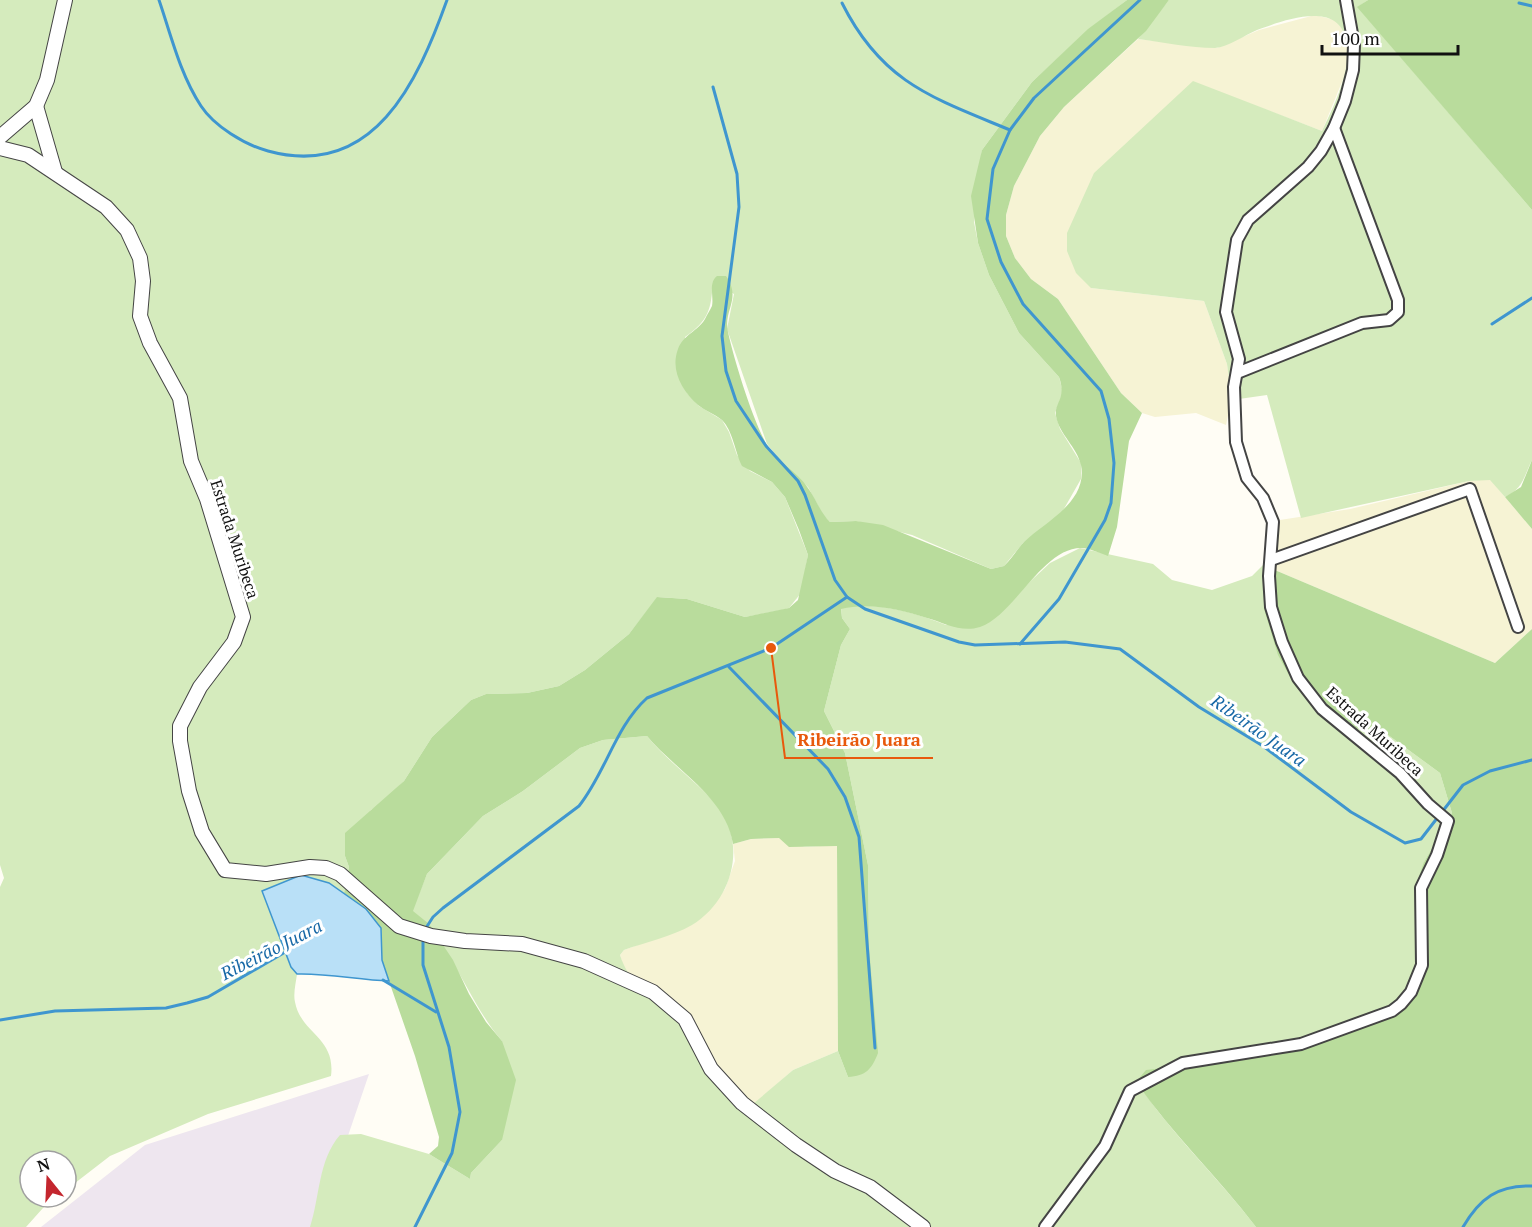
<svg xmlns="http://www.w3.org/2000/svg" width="1532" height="1227" viewBox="0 0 1532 1227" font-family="'PT Serif',serif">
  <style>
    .industrial { fill: #eee6ef }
    .farmland { fill: #f6f3d4 }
    .green { fill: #d5ebbd }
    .forest { fill: #b9dc9c }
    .water { fill: #b9e0f7; stroke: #3f96cf; stroke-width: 1.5 }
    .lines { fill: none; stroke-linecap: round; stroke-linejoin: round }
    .stream { stroke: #3f96cf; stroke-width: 3 }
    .minor-casing { stroke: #444; stroke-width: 14 }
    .tertiary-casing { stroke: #444; stroke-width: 16 }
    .minor { stroke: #fff; stroke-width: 10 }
    .tertiary { stroke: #fff; stroke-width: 14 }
    .labels { text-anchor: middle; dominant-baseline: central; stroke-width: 6; stroke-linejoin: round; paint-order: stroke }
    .street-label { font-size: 16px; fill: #111; stroke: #fff }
    .water-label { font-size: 18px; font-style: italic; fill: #1768a6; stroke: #fff }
    .leader { fill: none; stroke: #e8590c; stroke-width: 2 }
    .callout-dot { fill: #e8590c; stroke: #fff; stroke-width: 2 }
    .callout-label { font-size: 18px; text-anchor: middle; font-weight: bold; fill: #e8590c; stroke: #fff; stroke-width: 6; stroke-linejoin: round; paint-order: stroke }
  </style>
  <rect width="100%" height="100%" fill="#fffdf5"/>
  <polygon class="industrial" points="369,1074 317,1227 41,1227 145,1145"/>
  <g class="farmland">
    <polygon points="1315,15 1335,20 1344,31 1350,50 1344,77 1322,131 1193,82 1091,288 1204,301 1227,364 1232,397 1226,425 1196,413 1155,417 1142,413 1121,393 1058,299 1031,279 1015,258 1006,236 1006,215 1014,186 1040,136 1064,107 1138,39 1217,48 1259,30"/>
    <polygon points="1490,479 1532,529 1532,629 1495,663 1263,565 1280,520 1350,509 1469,481"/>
    <polygon points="779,838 805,847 837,845 838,1051 793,1070 754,1104 736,1108 711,1079 680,1017 625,972 620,955 624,950 693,924 711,908 725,889 735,861 733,844 751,839"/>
  </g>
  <g class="green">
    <path d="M0 0H1127L1088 30 1032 82 982 150 974 222 978 243 989 275 1019 333 1059 377 1063 392 1055 413 1060 429 1081 463V479L1061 514 1023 543 1004 566 991 569 912 535 856 521 830 522 823 515 808 487 784 465 767 444 727 329 734 294 713 281C711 310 709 320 685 337L687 393 699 406 722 420 729 432 737 455 750 471 772 482 785 497 808 555 801 593 789 608 782 610 745 617 687 599 658 597 629 634 585 670 559 686 527 693 486 694 471 700 432 737 404 781 382 803 371 810 345 856 349 867 344 893 329 883 262 891 291 967 297 974C296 982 293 994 295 1002 301 1034 336 1037 331 1076L208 1114 110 1156 66 1190V1161H30V1197H57L43 1208 26 1227H0V887L4 878 0 865Z"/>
    <path d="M1169 0H1368L1358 7 1532 210V460C1524 476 1523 489 1505 497L1490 480 1469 481 1301 518 1267 395 1232 400 1227 364 1204 301 1091 288 1076 273 1067 251V233L1094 173 1193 81 1322 131C1335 104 1354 65 1345 36 1334 1 1282 21 1257 30 1245 35 1228 47 1215 48 1190 48 1163 42 1138 39Z"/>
    <path d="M1080 548 1153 564 1172 580 1212 590 1252 576 1263 565 1264 609 1350 728 1384 732 1440 773 1452 813 1424 862 1420 955 1408 990 1384 1015 1331 1032 1137 1082C1171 1134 1218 1177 1256 1227H310C320 1197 318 1160 340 1135L361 1134 429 1154 470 1179 471 1173 502 1140V1041C468 1002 452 943 412 911L427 874 483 816 523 791 580 748 603 740 647 736C667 761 694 779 715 803 748 841 734 899 692 925 671 937 646 942 624 950L620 955C629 983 642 985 668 994L711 1079 736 1108 753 1104 793 1070 838 1051 848 1077 869 948 868 865 845 753 824 711 841 645 850 629 842 618 841 608C875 601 914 612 946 625L1021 590 1050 563Z"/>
  </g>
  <g class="forest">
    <path d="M1127 0H1169L1146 31 1064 107 1040 136 1014 186 1006 215V236L1015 258 1031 279 1058 299 1121 393 1142 413 1129 441 1117 527 1108 556C1100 553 1089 548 1081 548 1042 548 1014 616 980 627 961 633 945 623 927 618 900 609 868 602 841 609L842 618 850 629 841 645 824 711 845 753 868 865 869 948 878 1053C872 1069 866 1076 848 1077L838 1051 837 846 789 847 779 838 751 839 733 844C726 797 675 770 647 736L603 740 580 748 523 791 483 816 427 874 413 911 429 924 453 960 469 994 486 1022 502 1041 516 1080 502 1140 471 1173 470 1179 429 1154 438 1146 439 1137 415 1056 382 961 381 928 344 893 349 867 345 856V833L404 781 432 737 471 700 486 694 527 693 559 686 585 670 629 634 657 597 687 599 745 617 789 608 798 600 808 555 799 530 785 497 772 482 742 466C735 452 733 431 722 420 715 414 705 411 698 405 682 391 670 370 678 349 683 335 698 331 705 319 707 315 710 310 712 306 714 296 708 283 717 276H726C742 299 723 310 728 332 734 360 753 421 767 445 778 463 797 471 808 488 816 499 820 512 830 522L856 521 883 525 991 569 1004 566C1012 559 1017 549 1024 542 1046 521 1088 502 1081 465 1077 447 1059 434 1056 416 1054 402 1067 399 1059 377L1019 333 989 275 978 243 971 196 982 150 1032 82 1088 29Z"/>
    <polygon points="1368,0 1532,0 1532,210 1357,7"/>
    <polygon points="1532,460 1532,529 1505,497 1521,487"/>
    <path d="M1263 565 1495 663 1532 629V1227H1256C1218 1177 1172 1134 1136 1082L1146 1070 1216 1062 1384 1015 1408 990 1420 955 1415 888 1424 862 1452 813 1440 773 1384 732 1350 728 1322 713 1295 686 1278 655 1264 609Z"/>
  </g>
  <path class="water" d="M301 875 329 883 366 909 381 928 382 960 389 981C358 980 328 973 297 974L291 967 262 891Z"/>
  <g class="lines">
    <g class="stream">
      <path d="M159 0C171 35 180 74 201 106 214 126 245 145 268 151 374 180 418 81 447 0"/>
      <path d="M842 3C882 83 933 98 1010 130"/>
      <polyline points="1519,3 1532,6"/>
      <polyline points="713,87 737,174 739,207 722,336 726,371 736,401 766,446 798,481 805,495 835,580 847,597 865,609 959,642 975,645 1065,642 1120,649 1199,707 1263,746 1351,812 1405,843 1421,839 1438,817"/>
      <polyline points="1492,324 1532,298"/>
      <polyline points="1020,644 1059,599 1105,520 1111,503 1114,463 1109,419 1101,391 1023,304 1001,262 987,219 993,169 1010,130 1034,98 1140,0"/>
      <polyline points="729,667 828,769 845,797 859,837 875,1048"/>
      <polyline points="1442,812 1463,785 1490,771 1532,760"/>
      <path d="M424 931 433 917 443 908 579 806C606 772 615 727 647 698L771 648 847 597"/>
      <polyline points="383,980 436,1012"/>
      <polyline points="0,1020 55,1011 166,1008 187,1003 208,997 287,951"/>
      <polyline points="415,1227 452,1153 460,1112 449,1047 423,965 423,938"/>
      <path d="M1463 1227C1480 1198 1498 1185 1532 1186"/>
    </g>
    <defs>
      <g id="minor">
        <polyline points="1237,373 1362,323 1389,320 1398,312 1398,300 1334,128"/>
        <polyline points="1271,560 1470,489 1518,627"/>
        <polyline points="1045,1227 1105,1146 1130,1091 1183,1063 1301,1044 1392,1011 1401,1004 1411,992 1422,965 1421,888 1437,855 1448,821 1428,804 1400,773 1322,709 1298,678 1282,642 1271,607 1269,576 1273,522 1263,498 1247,478 1236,442 1234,387 1239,359 1226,312 1237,240 1248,220 1308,167 1321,151 1334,128 1345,101 1353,70 1354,45 1346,0"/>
      </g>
      <g id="tertiary">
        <polyline points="36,106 55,172"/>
        <polyline points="0,137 36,106 47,80 65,0"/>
        <polyline points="0,148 28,155 106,207 127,230 140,258 143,281 140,316 150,343 180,398 191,461 207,499 243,617 234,642 200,687 180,726 180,741 189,791 202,832 225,870 266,874 310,867 326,868 340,874 399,926 431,936 465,941 522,944 584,961 653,992 685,1019 711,1069 742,1103 796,1145 835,1171 870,1187 923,1227"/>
      </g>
    </defs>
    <use href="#minor" class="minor-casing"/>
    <use href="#tertiary" class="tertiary-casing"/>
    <use href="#minor" class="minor"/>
    <use href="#tertiary" class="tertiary"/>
  </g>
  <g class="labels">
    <g class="street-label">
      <text transform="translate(235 539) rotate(72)">Estrada Muribeca</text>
      <text transform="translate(1375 731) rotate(42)">Estrada Muribeca</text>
    </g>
    <g class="water-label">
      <text transform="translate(1259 730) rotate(35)">Ribeirão Juara</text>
      <text transform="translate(271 949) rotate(-27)">Ribeirão Juara</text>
    </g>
  </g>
  <path class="leader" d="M771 648L785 758H933"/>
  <circle class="callout-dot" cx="771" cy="648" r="6"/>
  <g class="callout-label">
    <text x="859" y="746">Ribeirão Juara</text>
  </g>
  <g transform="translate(48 1179) rotate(342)"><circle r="28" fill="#ffffff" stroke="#a0a0a0" stroke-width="1.5"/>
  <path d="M0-4.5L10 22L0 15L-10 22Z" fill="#c4262e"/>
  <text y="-9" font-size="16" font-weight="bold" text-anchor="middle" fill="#111111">N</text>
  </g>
  <path d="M1322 45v9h136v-9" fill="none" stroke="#111111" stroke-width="3"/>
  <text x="1331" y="45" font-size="18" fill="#111111" stroke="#ffffff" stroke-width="4.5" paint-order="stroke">100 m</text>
</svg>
